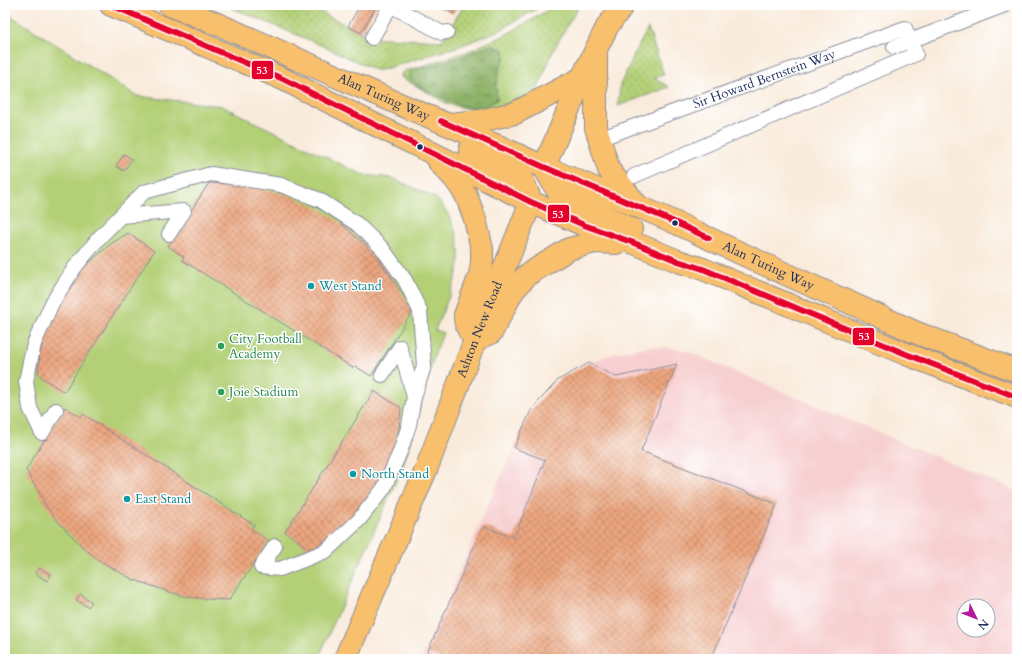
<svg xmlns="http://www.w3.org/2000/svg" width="1022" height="664" viewBox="0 0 1022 664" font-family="Cardo,serif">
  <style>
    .built { fill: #f7cfd0; fill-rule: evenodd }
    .grass { fill: url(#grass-dots); stroke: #67806a }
    .forest { fill: url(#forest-crowns); stroke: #547063 }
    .park { fill: #b3d077; stroke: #67806a }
    .building { fill: url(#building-cross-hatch) }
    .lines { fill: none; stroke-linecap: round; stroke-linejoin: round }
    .pedestrian-casing { stroke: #8a8d9c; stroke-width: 16 }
    .primary-casing { stroke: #8a8d9c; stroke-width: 24 }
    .trunk-casing { stroke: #8a8d9c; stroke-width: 24 }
    .pedestrian { stroke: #fff; stroke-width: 14 }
    .primary { stroke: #f8bf6c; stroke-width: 22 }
    .trunk { stroke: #f8bf6c; stroke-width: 22 }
    .bus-1-casing { stroke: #fff; stroke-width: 9 }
    .bus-1 { stroke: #e4002b; stroke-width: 6 }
    .bus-dot { fill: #1b2f5e; stroke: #fff; stroke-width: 1.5 }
    .culture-dot { fill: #0f9aa8; stroke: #fff; stroke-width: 1.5 }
    .leisure-dot { fill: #2e9e5b; stroke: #fff; stroke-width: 1.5 }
    .labels { text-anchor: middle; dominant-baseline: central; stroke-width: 3; stroke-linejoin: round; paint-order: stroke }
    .street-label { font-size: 13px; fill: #1b2f5e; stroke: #fff }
    .culture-label { font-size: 13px; fill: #0d838f; stroke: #fff; text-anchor: start }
    .leisure-label { font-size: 13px; fill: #27864d; stroke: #fff; text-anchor: start }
    .line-badge { stroke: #fff; stroke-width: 1.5 }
    .badge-label { font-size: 11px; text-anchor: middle; font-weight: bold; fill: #fff }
  </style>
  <defs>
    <pattern id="grass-dots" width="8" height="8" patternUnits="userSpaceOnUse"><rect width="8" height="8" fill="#b3d077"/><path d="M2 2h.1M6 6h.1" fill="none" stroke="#99b369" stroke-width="1.8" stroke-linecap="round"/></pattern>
    <pattern id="forest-crowns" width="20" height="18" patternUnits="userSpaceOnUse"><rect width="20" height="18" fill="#8eb268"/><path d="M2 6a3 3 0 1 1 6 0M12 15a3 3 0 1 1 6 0" fill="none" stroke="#739159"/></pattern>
    <pattern id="building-cross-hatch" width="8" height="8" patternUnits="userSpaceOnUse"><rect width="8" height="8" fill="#eda67e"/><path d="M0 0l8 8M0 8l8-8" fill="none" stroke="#bf886a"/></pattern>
  </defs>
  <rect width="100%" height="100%" fill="#fff"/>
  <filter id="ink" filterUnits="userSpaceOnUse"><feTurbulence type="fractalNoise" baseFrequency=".025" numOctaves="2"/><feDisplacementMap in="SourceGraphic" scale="8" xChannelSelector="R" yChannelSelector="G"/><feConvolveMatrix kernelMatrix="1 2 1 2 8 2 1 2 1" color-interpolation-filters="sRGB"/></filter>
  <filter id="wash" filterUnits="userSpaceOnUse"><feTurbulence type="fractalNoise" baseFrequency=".012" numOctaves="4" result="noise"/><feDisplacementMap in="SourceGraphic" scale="16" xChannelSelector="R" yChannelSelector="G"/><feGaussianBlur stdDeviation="0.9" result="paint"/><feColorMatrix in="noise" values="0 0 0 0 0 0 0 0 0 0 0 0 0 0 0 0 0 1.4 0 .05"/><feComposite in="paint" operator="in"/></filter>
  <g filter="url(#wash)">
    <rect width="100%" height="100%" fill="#f9ebdb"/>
    <path class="built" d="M650 346 684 350 1017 491V659H422L480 523 531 410 558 380 589 363 615 353ZM964 606H988V630H964Z"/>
    <g class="grass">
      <polygon points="225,5 308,5 368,37 442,41 464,5 539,5 538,8 500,30 463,45 381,70 375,70 314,42"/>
      <polygon points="556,5 580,5 571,19 554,49 538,88 529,96 517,102 490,109 467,109 448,104 402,78 401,74 404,71 426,65 469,51 503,36 525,24"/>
      <polygon points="648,28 664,75 654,78 669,87 618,106 620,85 635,53"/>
    </g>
    <path class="forest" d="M492 45 504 50 505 57 499 70 496 87 497 100C488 105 481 108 470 107 460 107 420 88 413 82 410 79 409 77 409 73 415 68 424 68 432 66 452 60 472 53 492 45Z"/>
    <path class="park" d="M5 12 137 96 222 106 363 175 392 178 436 198C453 216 463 244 458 269 453 290 443 310 435 330L443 333 433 359 404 463 318 659H5Z"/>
    <g id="blocks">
      <g class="building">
        <polygon points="360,5 377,5 361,33 348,26"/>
        <polygon points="437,5 458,5 453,14"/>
        <polygon points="124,154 132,159 124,171 116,166"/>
        <polygon points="209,183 232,184 252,186 289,195 306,202 323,211 338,221 366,246 380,261 404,296 412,312 371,376 355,366 353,368 182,260 184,257 168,246"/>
        <polygon points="128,233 154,251 64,392 38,375 40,354 45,335 52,318 69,285 81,270 109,245"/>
        <polygon points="589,363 616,377 677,364 641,451 777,504 711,659 442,659 427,653 483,526 514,538 545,460 514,448 531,410 558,380"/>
        <polygon points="374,391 401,408 399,429 394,448 380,483 370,498 345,526 329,538 311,550 285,532"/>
        <polygon points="65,407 81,417 83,414 254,525 251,529 269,541 229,600 208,599 188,597 169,592 132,579 100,561 85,549 59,523 47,507 26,470"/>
        <polygon points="39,568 51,575 47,581 35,573"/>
        <polygon points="80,594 92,602 88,607 76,600"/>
      </g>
    </g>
  </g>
  <g filter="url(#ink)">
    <use href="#blocks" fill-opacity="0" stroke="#8a8d9c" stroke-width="1"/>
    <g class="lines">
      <defs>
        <g id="pedestrian">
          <polyline points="390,5 442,33 447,32"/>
          <polyline points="372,38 391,5"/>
          <polyline points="894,47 1005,5"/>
          <path id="s1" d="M610 135 905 28 916 54 634 176"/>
          <polyline points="121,216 184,211 169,234"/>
          <polyline points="382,375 400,347 414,397"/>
          <polyline points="56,410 42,433 30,408 26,381 34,344 52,303 75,267 98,239 144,192 211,174 281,185 320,200 357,224 382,248 405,280 420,311 424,366 414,397 409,425 400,452 384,488 359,520 326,551 298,562 280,569 261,567 275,546"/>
        </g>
        <g id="primary">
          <polyline points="544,167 582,78 607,27 623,5"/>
          <path id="s2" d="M345 659 426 470 475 340 531 202"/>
        </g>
        <g id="trunk">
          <polyline points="111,5 283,79 531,202 584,225 634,243 678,261 703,269 906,354 1017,397"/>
          <path id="s3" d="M170 5 222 26 404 106 498 146 544 167 663 217 768 266 917 333 1017 371"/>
          <polyline points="596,51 596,128 609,170 636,204"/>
          <polyline points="449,124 480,121 515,113 582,78"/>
          <polyline points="470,150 499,163 523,180 531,202"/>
          <path d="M439 162 455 179 466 195 475 219 482 249V262L480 275 465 315C464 325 470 332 475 340L491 333 513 291 527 275 569 249 595 242 617 243"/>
          <polyline points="544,167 560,195 631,229"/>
        </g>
      </defs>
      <use href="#pedestrian" class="pedestrian-casing"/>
      <use href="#primary" class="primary-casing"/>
      <use href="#trunk" class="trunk-casing"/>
      <use href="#pedestrian" class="pedestrian"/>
      <use href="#primary" class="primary"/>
      <use href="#trunk" class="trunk"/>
      <defs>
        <g id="bus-1">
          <polyline points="111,5 283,79 531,202 584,225 634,243 678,261 703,269 906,354 1017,397"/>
          <polyline points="441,121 544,167 663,217 709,238"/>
        </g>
      </defs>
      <use href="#bus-1" class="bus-1-casing"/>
      <use href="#bus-1" class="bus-1"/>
    </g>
  </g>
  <g class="bus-dot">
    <circle cx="420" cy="147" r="3.5"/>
    <circle cx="675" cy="223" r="3.5"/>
  </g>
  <g class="culture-dot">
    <circle cx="311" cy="286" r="4"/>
    <circle cx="353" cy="474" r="4"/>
    <circle cx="127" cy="499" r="4"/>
  </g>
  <g class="leisure-dot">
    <circle cx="221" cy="346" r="4"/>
    <circle cx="221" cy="392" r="4"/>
  </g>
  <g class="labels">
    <g class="street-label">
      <text stroke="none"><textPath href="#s1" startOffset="164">Sir Howard Bernstein Way</textPath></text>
      <text stroke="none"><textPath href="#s3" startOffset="233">Alan Turing Way</textPath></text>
      <text stroke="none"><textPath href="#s3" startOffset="653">Alan Turing Way</textPath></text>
      <text stroke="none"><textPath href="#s2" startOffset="356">Ashton New Road</textPath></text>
    </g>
    <g class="culture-label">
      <text x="319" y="286">West Stand</text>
      <text x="361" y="474">North Stand</text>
      <text x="135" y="499">East Stand</text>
    </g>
    <g class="leisure-label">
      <text x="229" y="339">City Football<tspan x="229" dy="15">Academy</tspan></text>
      <text x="229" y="392">Joie Stadium</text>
    </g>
  </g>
  <g class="line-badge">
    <rect x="251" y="60" width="23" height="20" rx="4" fill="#e4002b"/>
    <rect x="547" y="204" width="23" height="19" rx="4" fill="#e4002b"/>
    <rect x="852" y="327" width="23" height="19" rx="4" fill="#e4002b"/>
  </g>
  <g class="badge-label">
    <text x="262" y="74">53</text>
    <text x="558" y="218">53</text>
    <text x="864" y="340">53</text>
  </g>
  <rect width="1022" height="664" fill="none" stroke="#fff" stroke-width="20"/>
  <g transform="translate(976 618) rotate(133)"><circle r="19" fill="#ffffff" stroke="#a4acbf"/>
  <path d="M0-3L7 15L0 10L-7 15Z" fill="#b5179e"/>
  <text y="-6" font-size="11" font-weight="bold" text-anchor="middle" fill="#1b2f5e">N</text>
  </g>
</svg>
